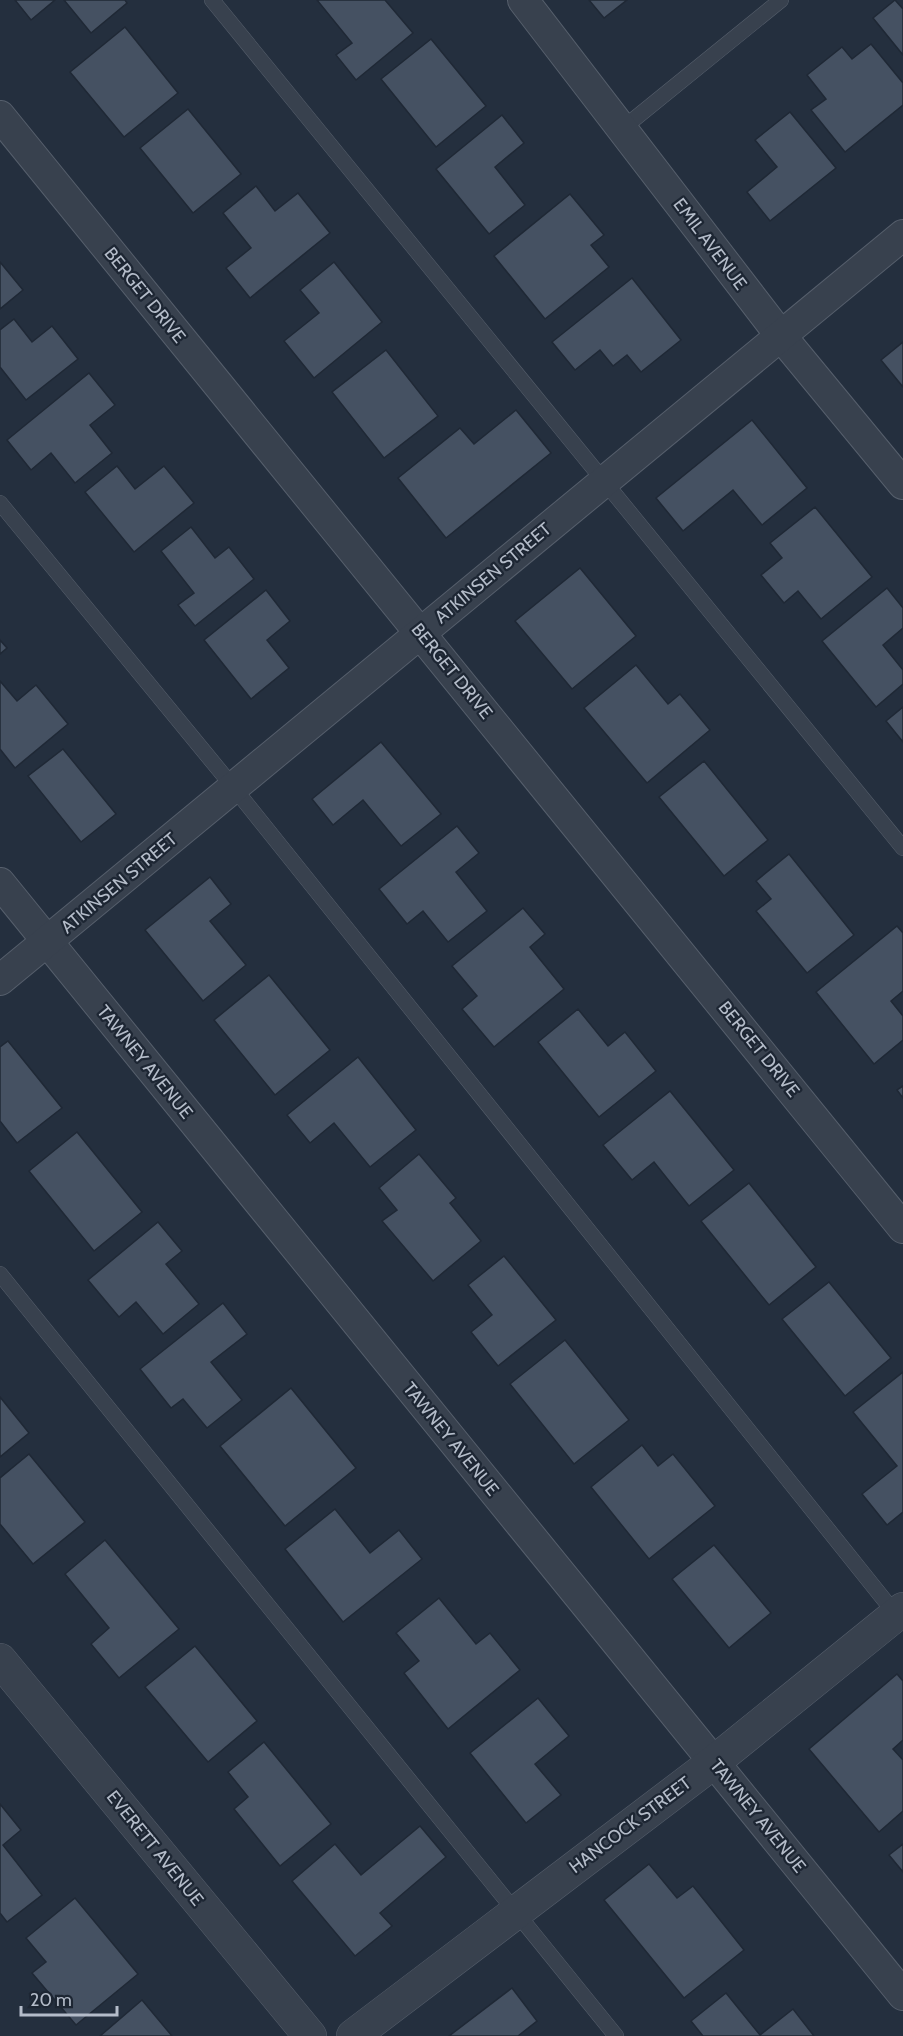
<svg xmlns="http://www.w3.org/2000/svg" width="903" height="2036" viewBox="0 0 903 2036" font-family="Cabin,sans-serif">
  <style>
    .building { fill: #455162; stroke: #1f2835; stroke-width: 1.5 }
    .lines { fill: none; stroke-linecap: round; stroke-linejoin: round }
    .service-casing { stroke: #565f6c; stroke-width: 16 }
    .minor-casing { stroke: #565f6c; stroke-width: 32 }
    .tertiary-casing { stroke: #565f6c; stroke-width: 34 }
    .service { stroke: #38414e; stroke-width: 15 }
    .minor { stroke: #38414e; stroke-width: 30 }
    .tertiary { stroke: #38414e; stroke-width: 33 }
    .labels { text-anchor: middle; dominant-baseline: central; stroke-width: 4.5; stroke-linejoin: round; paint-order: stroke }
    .street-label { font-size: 18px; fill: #b4bcc9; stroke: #1d2633 }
  </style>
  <rect width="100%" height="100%" fill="#242f3e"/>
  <g class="building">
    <polygon points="15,0 55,0 31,20"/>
    <polygon points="64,0 125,0 127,3 91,33"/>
    <polygon points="317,0 385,0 413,33 356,80 336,55 352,43"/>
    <polygon points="589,0 627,0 604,18"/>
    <polygon points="895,0 903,9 903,55 873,18"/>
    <polygon points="125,27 178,93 124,137 70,72"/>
    <polygon points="431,39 486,106 436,147 381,79"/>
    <polygon points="871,44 903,83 903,105 845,152 811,110 826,99 807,75 842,47 852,59"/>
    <polygon points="188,109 241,174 193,213 140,148"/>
    <polygon points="790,112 836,168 770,221 747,192 777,167 755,140"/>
    <polygon points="502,115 524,143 495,167 525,205 489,234 436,169"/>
    <polygon points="256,186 275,211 298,193 330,233 250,298 226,268 251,248 223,213"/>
    <polygon points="570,194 604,235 591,245 609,267 545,319 494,256"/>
    <polygon points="0,262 23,290 0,309"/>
    <polygon points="334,262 382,322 314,378 284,341 319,313 300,290"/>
    <polygon points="632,278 681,340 641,372 627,355 613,366 600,350 575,370 552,342"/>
    <polygon points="14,319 32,342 52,326 78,359 26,400 0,367 0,330"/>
    <polygon points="903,342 903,387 881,360"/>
    <polygon points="386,350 438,416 384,458 332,392"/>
    <polygon points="89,373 115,405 90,425 112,453 75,483 51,453 31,470 7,440"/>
    <polygon points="516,410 551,453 446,538 398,478 460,428 474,444"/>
    <polygon points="752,420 807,488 762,525 733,490 683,531 656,498"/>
    <polygon points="117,466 135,489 164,466 194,503 134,552 85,492"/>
    <polygon points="815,507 872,577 821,619 798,591 784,603 761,575 782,558 770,543"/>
    <polygon points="191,527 215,558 229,547 254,579 195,626 178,605 194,593 161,551"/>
    <polygon points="580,568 636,636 572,689 515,621"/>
    <polygon points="887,588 903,608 903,628 883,645 903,670 903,684 876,707 822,641"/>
    <polygon points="266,590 290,621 267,640 289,668 251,699 204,640"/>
    <polygon points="0,640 7,648 0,654"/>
    <polygon points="636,665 668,704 680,694 710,730 647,783 584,708"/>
    <polygon points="0,681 17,701 36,685 68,724 15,768 0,749"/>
    <polygon points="903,707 903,742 886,721"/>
    <polygon points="381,742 441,814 401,846 363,800 333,825 312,799"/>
    <polygon points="63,749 116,814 81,842 28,776"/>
    <polygon points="704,761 768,840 724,876 659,797"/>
    <polygon points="457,826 479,853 456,872 487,911 448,942 423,911 407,924 379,889"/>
    <polygon points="789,854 854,935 807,973 756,911 771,899 756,881"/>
    <polygon points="210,877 231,904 210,921 246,965 203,1001 145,930"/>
    <polygon points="523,908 545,934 530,947 564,989 494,1047 462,1009 477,996 452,966"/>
    <polygon points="897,926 903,933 903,991 891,1001 903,1016 903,1040 874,1064 816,992"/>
    <polygon points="269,975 330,1050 275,1095 214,1020"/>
    <polygon points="578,1009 608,1046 625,1032 656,1071 599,1117 538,1042"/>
    <polygon points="8,1041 62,1108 17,1143 0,1121 0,1047"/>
    <polygon points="358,1057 416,1130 370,1167 334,1123 310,1143 287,1115"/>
    <polygon points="903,1086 903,1098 897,1090"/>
    <polygon points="670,1091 734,1170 689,1206 654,1162 632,1180 603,1145"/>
    <polygon points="77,1132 142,1212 94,1251 29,1171"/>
    <polygon points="419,1154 456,1198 450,1203 481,1241 433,1281 382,1221 397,1210 379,1188"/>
    <polygon points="749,1183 816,1267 769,1305 701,1221"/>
    <polygon points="158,1222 182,1251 166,1264 199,1304 163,1334 136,1302 119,1317 88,1280"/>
    <polygon points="504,1256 556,1320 498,1366 471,1332 492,1315 468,1285"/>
    <polygon points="829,1282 891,1358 845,1396 782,1319"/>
    <polygon points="223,1303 247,1334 211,1362 242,1400 207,1428 183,1399 171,1408 140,1369"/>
    <polygon points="565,1340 629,1420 574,1464 510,1384"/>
    <polygon points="903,1372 903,1512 887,1525 862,1494 897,1466 853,1412"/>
    <polygon points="291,1388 356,1468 285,1526 220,1446"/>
    <polygon points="0,1397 29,1433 0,1457"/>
    <polygon points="642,1445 658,1466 673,1454 715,1506 649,1559 591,1487"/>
    <polygon points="29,1454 85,1522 33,1564 0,1524 0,1478"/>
    <polygon points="335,1509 370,1553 399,1530 422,1559 343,1622 285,1549"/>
    <polygon points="105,1540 179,1629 119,1678 91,1644 109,1628 65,1574"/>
    <polygon points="714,1545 771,1613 729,1648 672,1579"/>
    <polygon points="439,1598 476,1644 490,1633 520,1670 448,1729 404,1673 419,1661 396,1633"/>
    <polygon points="195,1646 257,1721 208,1762 145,1687"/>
    <polygon points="897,1674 903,1681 903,1740 893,1749 903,1760 903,1811 879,1832 809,1749"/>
    <polygon points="538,1698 569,1736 535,1764 561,1795 526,1823 470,1753"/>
    <polygon points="264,1742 331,1824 280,1866 234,1809 248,1797 228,1772"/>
    <polygon points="0,1804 21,1830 3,1845 42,1895 7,1922 0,1913"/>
    <polygon points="420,1826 446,1857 380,1913 392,1926 355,1956 292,1881 335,1844 361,1875"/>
    <polygon points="903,1844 903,1872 889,1855"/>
    <polygon points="649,1864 677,1898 693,1886 744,1950 684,1998 604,1900"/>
    <polygon points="75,1898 138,1974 76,2025 32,1973 46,1962 26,1938"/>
    <polygon points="512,1988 537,2021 518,2036 449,2036"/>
    <polygon points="726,1993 760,2035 793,2009 814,2036 703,2036 691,2021"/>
    <polygon points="142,2000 172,2036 100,2036"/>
  </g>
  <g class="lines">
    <defs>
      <g id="service">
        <polyline points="212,0 903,848"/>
        <polyline points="622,129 781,0"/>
        <polyline points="0,503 234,788 898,1617"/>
        <polyline points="0,1274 616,2036"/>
      </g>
      <g id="minor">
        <polyline points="523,0 781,336 903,484"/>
        <polyline points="0,116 903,1228"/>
        <polyline points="0,883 903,1995"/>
        <polyline points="0,980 903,235"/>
      </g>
      <g id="tertiary">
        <polyline points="0,1660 310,2036"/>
        <polyline points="353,2036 714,1762 903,1609"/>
      </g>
    </defs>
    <use href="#service" class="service-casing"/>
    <use href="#minor" class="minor-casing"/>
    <use href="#tertiary" class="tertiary-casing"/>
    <use href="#service" class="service"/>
    <use href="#minor" class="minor"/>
    <use href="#tertiary" class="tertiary"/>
  </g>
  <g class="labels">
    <g class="street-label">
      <text transform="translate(710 244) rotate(53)">EMIL AVENUE</text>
      <text transform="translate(145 295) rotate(51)">BERGET DRIVE</text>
      <text transform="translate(493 573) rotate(-40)">ATKINSEN STREET</text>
      <text transform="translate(452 671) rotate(51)">BERGET DRIVE</text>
      <text transform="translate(119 883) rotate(-40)">ATKINSEN STREET</text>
      <text transform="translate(759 1049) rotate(51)">BERGET DRIVE</text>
      <text transform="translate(145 1062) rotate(51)">TAWNEY AVENUE</text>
      <text transform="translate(451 1439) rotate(51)">TAWNEY AVENUE</text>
      <text transform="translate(758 1816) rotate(51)">TAWNEY AVENUE</text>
      <text transform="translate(630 1825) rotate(-37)">HANCOCK STREET</text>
      <text transform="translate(155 1848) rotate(51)">EVERETT AVENUE</text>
    </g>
  </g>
  <path d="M21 2006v9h96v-9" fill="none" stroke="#b4bcc9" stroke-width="3"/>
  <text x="30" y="2006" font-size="18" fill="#b4bcc9" stroke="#1d2633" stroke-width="4.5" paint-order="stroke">20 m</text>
</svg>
